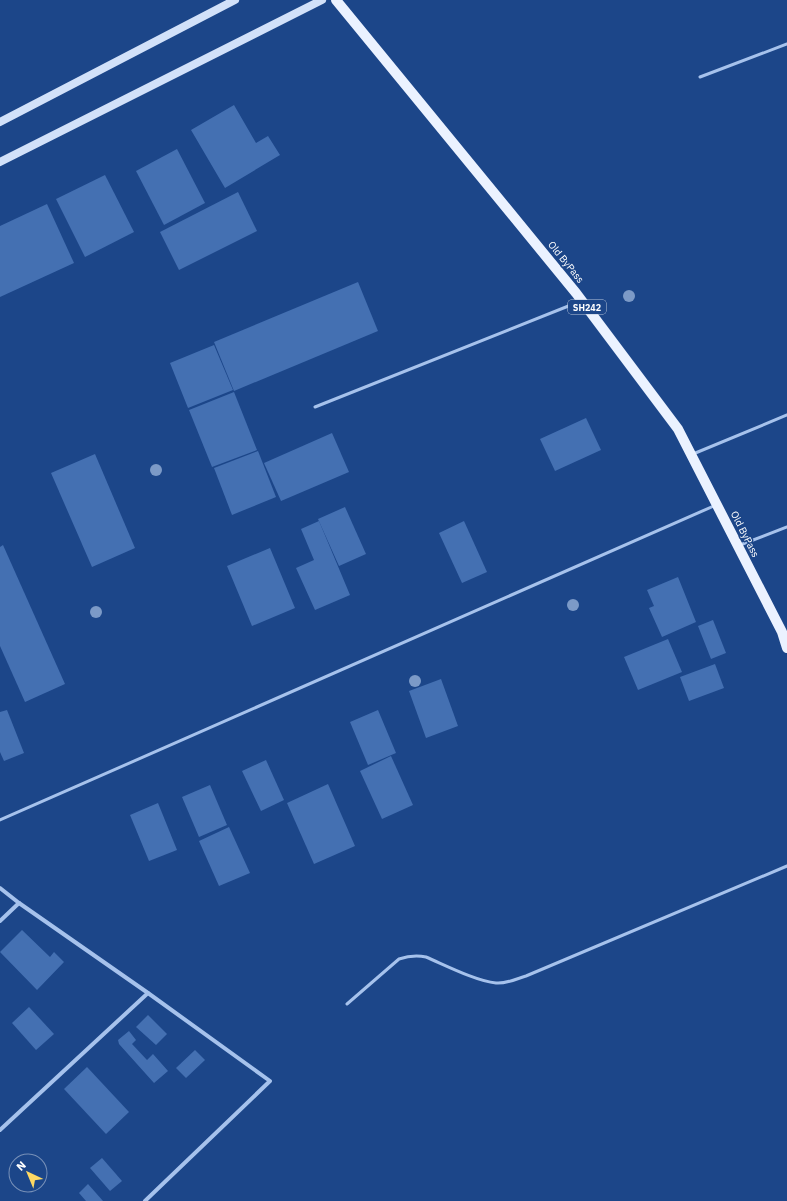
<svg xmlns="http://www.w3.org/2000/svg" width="787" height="1201" viewBox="0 0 787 1201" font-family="'IBM Plex Sans',sans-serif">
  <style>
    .building { fill: #4470b2 }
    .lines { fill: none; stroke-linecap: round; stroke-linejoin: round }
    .lane { stroke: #a6c2ec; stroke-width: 3 }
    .street { stroke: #a6c2ec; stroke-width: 4 }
    .secondary { stroke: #d2e1f9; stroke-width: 8 }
    .primary { stroke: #ebf2ff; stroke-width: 10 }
    .tree { fill: #7c9ac7 }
    .labels { text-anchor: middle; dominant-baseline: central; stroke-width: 3; stroke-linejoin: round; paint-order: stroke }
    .shield { fill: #1c4689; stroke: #bbc8dc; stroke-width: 1 }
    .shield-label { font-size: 9px; font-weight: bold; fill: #fff }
    .street-label { font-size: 10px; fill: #fff; stroke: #1c4689 }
  </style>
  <rect width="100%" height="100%" fill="#1c4689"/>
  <g class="building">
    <polygon points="234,105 256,143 268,136 280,155 225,188 191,130"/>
    <polygon points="177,149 205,203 164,225 136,171"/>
    <polygon points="105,175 134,232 85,257 56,199"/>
    <polygon points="238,192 257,231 179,270 160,232"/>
    <polygon points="47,204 74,263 0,297 0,226"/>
    <polygon points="358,282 378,331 234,391 214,342"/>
    <polygon points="214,345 233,390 188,408 170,363"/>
    <polygon points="234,392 257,450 212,467 189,410"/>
    <polygon points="586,418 601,450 555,471 540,439"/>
    <polygon points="332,433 349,472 281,501 264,463"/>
    <polygon points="258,451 276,497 232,515 214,468"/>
    <polygon points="95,454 135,548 92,567 51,473"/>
    <polygon points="345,507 366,554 339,566 318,519"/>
    <polygon points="319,521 350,595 315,610 296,568 314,560 301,529"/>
    <polygon points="464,521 487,572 462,583 439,533"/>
    <polygon points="3,545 65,684 25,702 0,646 0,547"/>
    <polygon points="270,548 295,608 252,626 227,566"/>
    <polygon points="678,577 696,622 662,637 649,608 654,606 647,590"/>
    <polygon points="713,620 726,653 711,659 698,626"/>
    <polygon points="668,639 682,672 638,690 624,657"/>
    <polygon points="715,664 724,688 689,701 680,677"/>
    <polygon points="441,679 458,726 426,738 409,691"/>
    <polygon points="7,710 24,753 4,761 0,752 0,712"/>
    <polygon points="378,710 396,753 368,765 350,722"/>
    <polygon points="391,756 413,805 382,819 360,771"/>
    <polygon points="266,760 284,800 261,811 242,771"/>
    <polygon points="328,784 355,846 314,864 287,803"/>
    <polygon points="210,785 227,825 199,837 182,797"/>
    <polygon points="158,803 177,850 149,861 130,815"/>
    <polygon points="229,827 250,873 219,886 199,841"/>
    <polygon points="22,930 50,957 54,952 64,962 37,990 0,952"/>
    <polygon points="29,1007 54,1034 36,1050 12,1023"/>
    <polygon points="148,1015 167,1034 156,1045 136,1027"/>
    <polygon points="129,1031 136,1040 132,1044 147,1060 153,1054 168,1071 154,1083 119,1044 118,1040"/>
    <polygon points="195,1050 205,1060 186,1078 176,1068"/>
    <polygon points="87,1067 129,1112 106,1134 64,1089"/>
    <polygon points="102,1158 122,1181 110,1191 90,1168"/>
    <polygon points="88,1184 103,1201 86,1201 79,1193"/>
  </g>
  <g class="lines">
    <g class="lane">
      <polyline points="700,77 787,44"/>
      <polyline points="315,407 581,301"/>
      <polyline points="693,454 787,415"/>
      <polyline points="740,545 787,527"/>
      <polyline points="0,820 716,505"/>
      <path d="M347 1004 399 959C408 956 416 955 426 957 445 965 476 981 496 983 506 984 516 979 526 976L787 866"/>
    </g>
    <g class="street">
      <polyline points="0,888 19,903 148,993 270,1081 145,1201"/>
      <polyline points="0,921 19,903"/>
      <polyline points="0,1130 148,993"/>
    </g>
    <g class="secondary">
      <polyline points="0,122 235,0"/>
      <polyline points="0,162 322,0"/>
    </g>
    <polyline class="primary" points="336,0 576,293 678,429 782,632 787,648"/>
  </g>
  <g class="tree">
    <circle cx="629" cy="296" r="6"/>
    <circle cx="156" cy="470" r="6"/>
    <circle cx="573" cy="605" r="6"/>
    <circle cx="96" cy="612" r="6"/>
    <circle cx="415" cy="681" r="6"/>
  </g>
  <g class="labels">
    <rect class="shield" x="568" y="300" width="38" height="14" rx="3"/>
    <g class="shield-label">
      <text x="587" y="307">SH242</text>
    </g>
    <g class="street-label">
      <text transform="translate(566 262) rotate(51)">Old ByPass</text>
      <text transform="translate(745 534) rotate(63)">Old ByPass</text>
    </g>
  </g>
  <g transform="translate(28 1173) rotate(316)"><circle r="19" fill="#1c4689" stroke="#7790b8"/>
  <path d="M0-3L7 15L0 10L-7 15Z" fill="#fdd863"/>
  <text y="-6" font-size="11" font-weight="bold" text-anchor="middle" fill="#ffffff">N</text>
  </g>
</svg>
